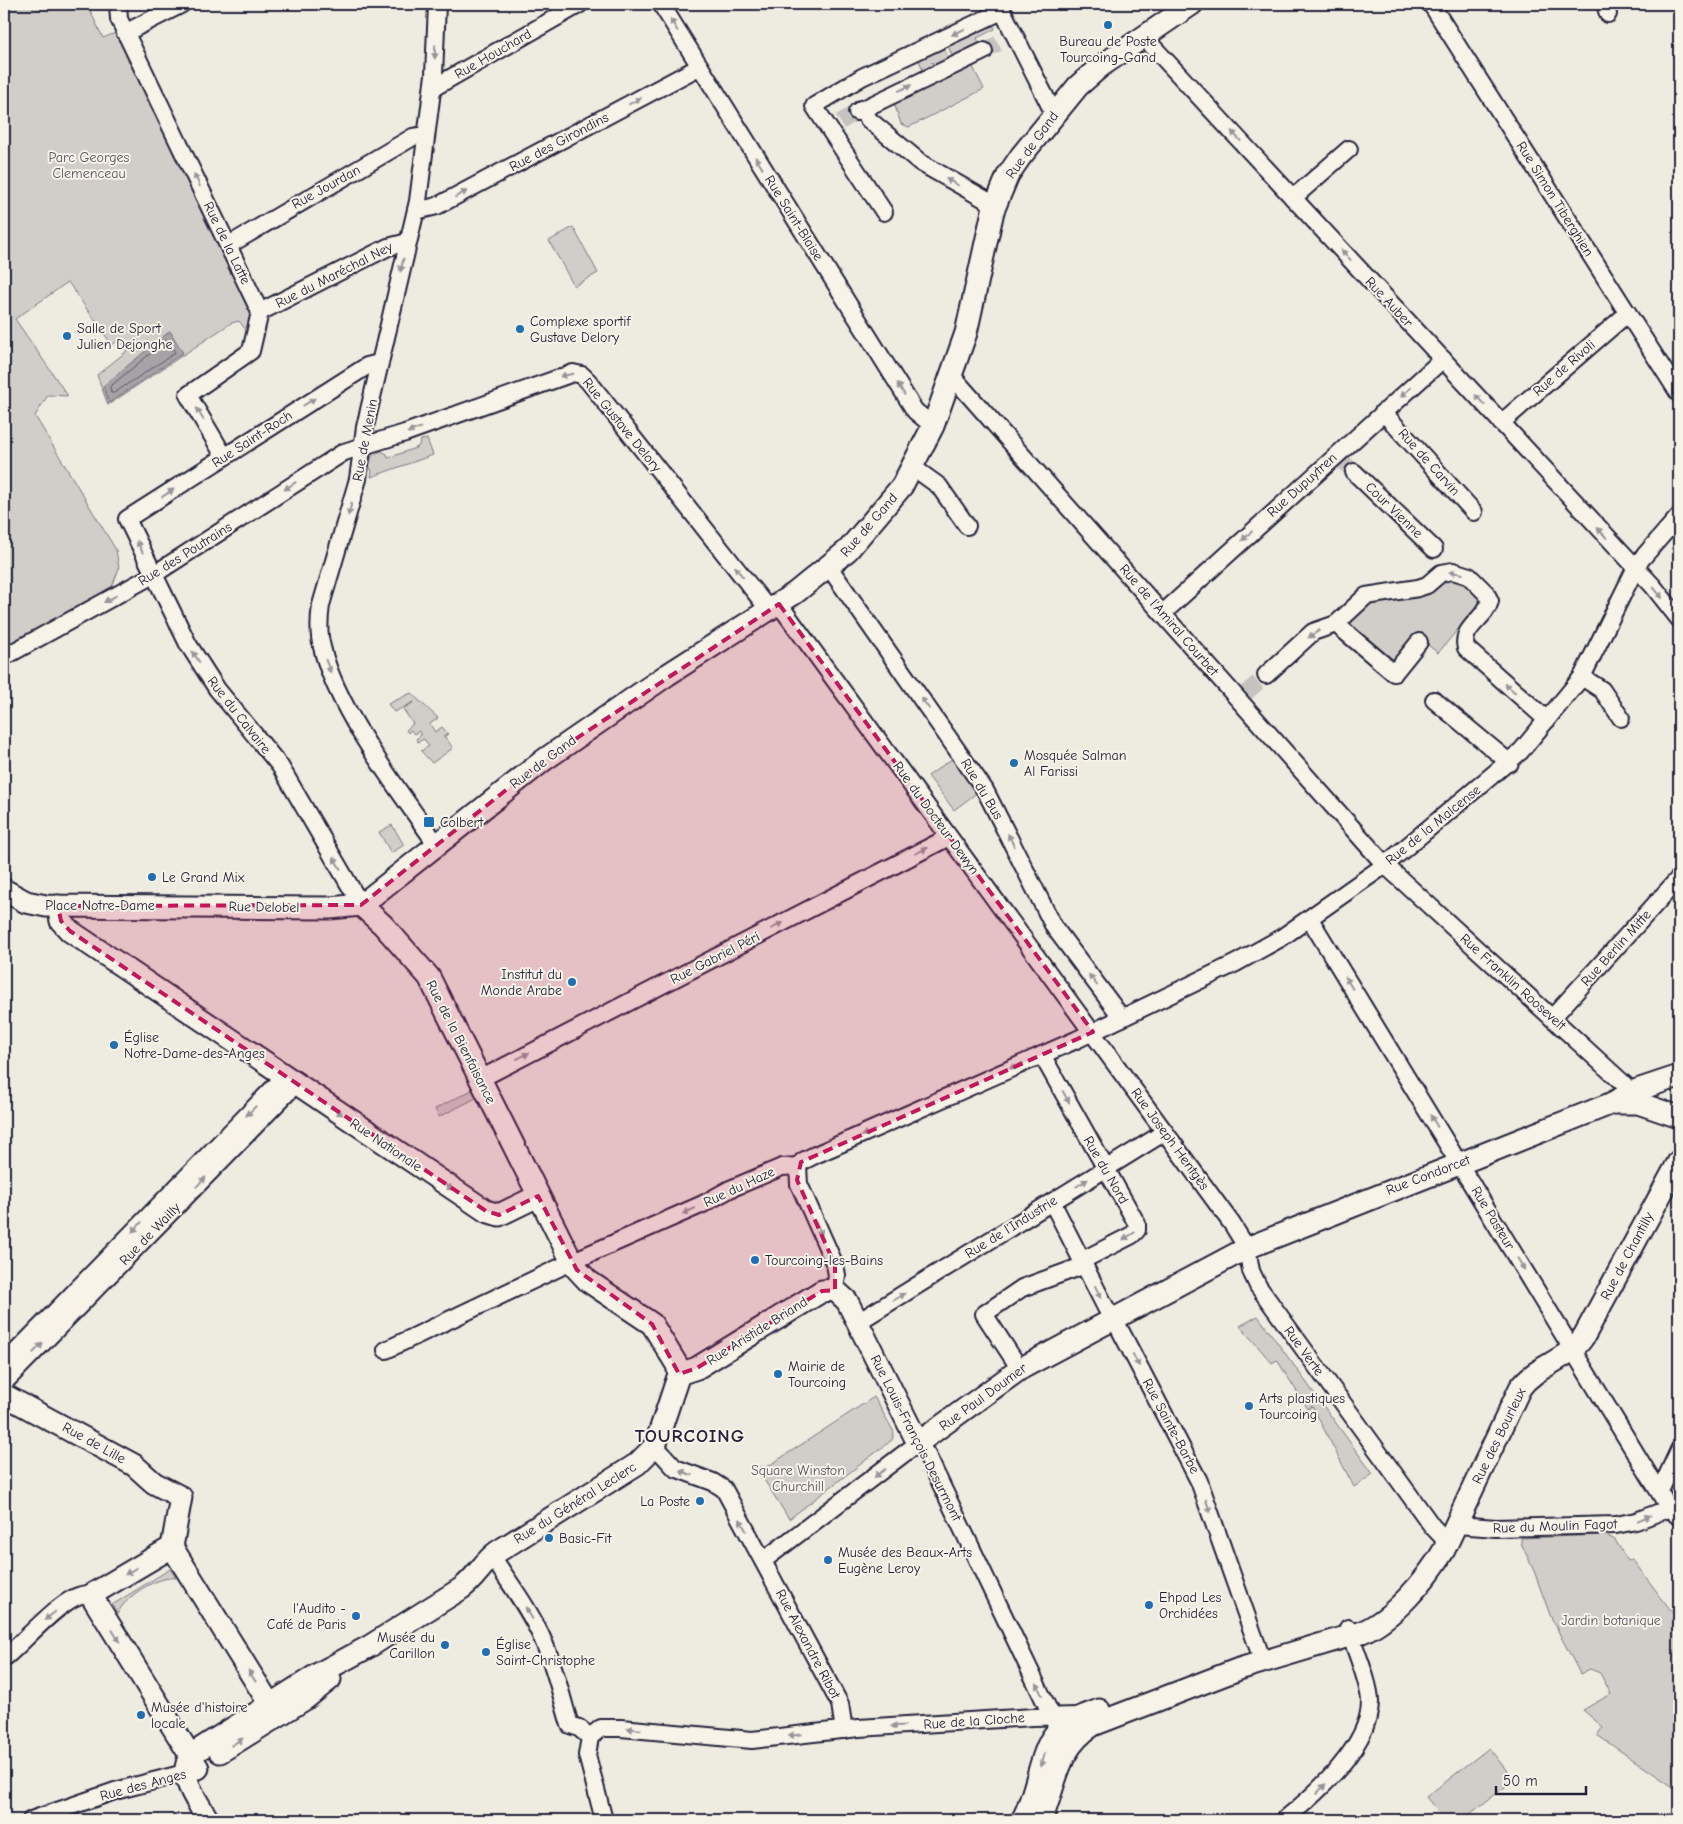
<svg xmlns="http://www.w3.org/2000/svg" width="1683" height="1824" viewBox="0 0 1683 1824" font-family="'Comic Neue',sans-serif">
  <style>
    .green { fill: #d1cdc9; stroke: #7a7882 }
    .water { fill: #a6a3a6; stroke: #716f7b }
    .lines { fill: none; stroke-linecap: round; stroke-linejoin: round }
    .shore { stroke: #575666; stroke-width: 1 }
    .minor-tunnel { stroke: #c5c3c0; stroke-width: 16; stroke-dasharray: 16 8; stroke-linecap: butt }
    .minor-casing { stroke: #22223b; stroke-width: 20 }
    .major-casing { stroke: #22223b; stroke-width: 25 }
    .minor { stroke: #f7f3e8; stroke-width: 16 }
    .major { stroke: #f7f3e8; stroke-width: 21 }
    .tram { stroke: #22223b; stroke-width: 1 }
    .oneway { fill: #97959a }
    .marked { fill: #c2185b; fill-opacity: 0.2; stroke: #c2185b; stroke-width: 4; stroke-dasharray: 10 6; stroke-linejoin: round }
    .poi-dot { fill: #1f6fb2; stroke: #f7f3e8; stroke-width: 2 }
    .labels { text-anchor: middle; dominant-baseline: central; stroke-width: 4; stroke-linejoin: round; paint-order: stroke }
    .poi-label { font-size: 14px; fill: #22223b; stroke: #f7f3e8; text-anchor: start }
    .street-label { font-size: 14px; fill: #22223b; stroke: #f7f3e8 }
    .park-label { font-size: 14px; fill: #575566; stroke: #f7f3e8 }
    .district-label { font-size: 19px; font-weight: bold; letter-spacing: 1px; fill: #22223b; stroke: #f7f3e8 }
  </style>
  <rect width="100%" height="100%" fill="#eeebe1"/>
  <filter id="ink" filterUnits="userSpaceOnUse"><feTurbulence type="fractalNoise" baseFrequency=".02" numOctaves="2"/><feDisplacementMap in="SourceGraphic" scale="10" xChannelSelector="R" yChannelSelector="G"/><feConvolveMatrix kernelMatrix="1 2 1 2 8 2 1 2 1" color-interpolation-filters="sRGB"/></filter>
  <g filter="url(#ink)">
    <g class="green">
      <polygon points="4,4 87,4 103,38 118,32 255,311 250,335 239,321 231,323 108,405 97,375 127,351 119,340 112,345 68,282 15,319 68,396 48,395 35,416 116,550 119,568 111,590 4,646"/>
      <polygon points="992,22 995,29 977,38 979,43 952,56 947,43"/>
      <polygon points="942,45 950,61 935,68 932,62 934,67 924,72 917,56"/>
      <polygon points="971,63 984,89 909,127 901,124 893,100"/>
      <polygon points="573,227 598,273 574,286 549,241"/>
      <polygon points="427,439 433,455 371,477 372,471 369,466 372,456 381,451 387,454 388,458 418,447 421,440"/>
      <polygon points="1463,578 1479,597 1479,604 1438,653 1418,637 1393,665 1345,626 1365,603 1441,580"/>
      <polygon points="411,693 438,718 430,724 435,732 442,727 448,734 443,737 445,737 453,748 432,763 421,751 429,746 424,739 418,742 416,739 421,735 419,731 414,734 411,730 408,733 406,730 413,724 403,709 414,702 394,712 388,704"/>
      <polygon points="953,758 978,792 954,810 928,776"/>
      <polygon points="392,825 404,845 391,853 379,832"/>
      <polygon points="472,1090 478,1091 480,1096 439,1117 435,1109"/>
      <polygon points="1258,1316 1373,1474 1354,1487 1312,1406 1308,1409 1277,1360 1272,1363 1240,1326"/>
      <polygon points="874,1397 894,1432 892,1440 789,1519 756,1467 767,1467"/>
      <polygon points="1606,1535 1615,1540 1628,1561 1632,1559 1679,1621 1679,1791 1597,1735 1603,1727 1583,1710 1611,1694 1600,1673 1590,1669 1580,1674 1577,1668 1550,1615 1534,1571 1521,1543 1521,1538"/>
      <path d="M170 1569 176 1578C159 1575 123 1597 118 1614L112 1605Z"/>
      <polygon points="1489,1748 1514,1780 1462,1820 1445,1820 1426,1797"/>
    </g>
    <polygon class="water" points="170,331 183,353 109,403 103,386"/>
    <g class="lines">
      <polygon class="shore" points="167,340 170,341 175,353 114,393 111,393 110,387"/>
      <g class="minor-tunnel">
        <polyline points="984,51 1001,42"/>
        <polyline points="840,122 857,112"/>
        <polyline points="1342,461 1354,472"/>
        <polyline points="1246,693 1266,675"/>
      </g>
      <defs>
        <g id="minor">
          <polyline points="118,4 119,19 260,312 251,351 188,395 224,456"/>
          <path d="M437 4 434 75 418 201 365 427 358 479 321 605C319 619 318 633 322 647 336 709 400 792 437 845"/>
          <polyline points="661,4 915,411 933,426"/>
          <polyline points="999,4 1054,114"/>
          <polyline points="1431,4 1679,394"/>
          <polyline points="1605,4 1608,14"/>
          <polyline points="125,33 182,4"/>
          <polyline points="1143,36 1653,586 1679,619"/>
          <polyline points="433,88 580,4"/>
          <polyline points="861,109 868,119 921,163 995,205"/>
          <polyline points="857,112 984,51"/>
          <polyline points="1293,198 1349,149"/>
          <polyline points="416,211 437,206 699,67"/>
          <polyline points="884,212 814,106 862,77 1002,11"/>
          <polyline points="229,245 413,137 426,135"/>
          <polyline points="260,312 388,247 408,242"/>
          <polyline points="952,376 1385,865 1623,1083 1631,1092 1635,1103"/>
          <polyline points="1383,412 1474,512"/>
          <polyline points="1501,423 1628,313"/>
          <polyline points="914,468 939,486 967,526"/>
          <polyline points="1354,472 1434,549"/>
          <polyline points="829,567 985,790 1054,927 1122,1018"/>
          <polyline points="779,604 1232,1224 1247,1248 1251,1271 1258,1286 1432,1526 1448,1543"/>
          <polyline points="1163,613 1443,359"/>
          <polyline points="1336,624 1394,673 1419,642"/>
          <polyline points="4,657 153,575 344,452 405,433 573,373 582,375 589,382 769,610"/>
          <path d="M1266 675 1313 632 1336 624 1366 596 1418 588 1427 585 1441 573 1453 571 1469 576 1486 593 1490 601C1486 619 1460 627 1466 648L1547 720"/>
          <polyline points="1582,677 1602,690 1621,718"/>
          <polyline points="1434,700 1510,763"/>
          <polyline points="361,905 280,766 217,689 188,644 127,519 367,366 379,363"/>
          <polyline points="1310,919 1669,1508 1679,1517"/>
          <polyline points="1552,1018 1679,878"/>
          <polyline points="1042,1055 1137,1224 1137,1230 1132,1235 1083,1260"/>
          <polyline points="480,1079 949,837"/>
          <polyline points="798,1166 803,1161 815,1155 1076,1040 1236,963 1281,938 1385,865 1521,751 1582,677 1638,563 1679,516"/>
          <polyline points="798,1166 799,1184 835,1265 837,1275 835,1290"/>
          <polyline points="1052,1202 1106,1308 1118,1326 1199,1481 1263,1662"/>
          <polyline points="858,1322 1165,1132"/>
          <polyline points="386,1350 571,1262 703,1204 730,1189 782,1167 798,1166"/>
          <polyline points="4,1364 285,1076"/>
          <polyline points="1020,1369 984,1314 1022,1288 1085,1265"/>
          <polyline points="4,1383 296,1084"/>
          <polyline points="655,1446 675,1468 713,1482 724,1489 840,1704 844,1730"/>
          <polyline points="1660,1491 1679,1450"/>
          <polyline points="1457,1525 1496,1528 1616,1525 1636,1521 1678,1505"/>
          <path d="M492 1556C509 1583 529 1608 542 1638 555 1666 561 1696 570 1725L579 1728 590 1737"/>
          <polyline points="764,1560 918,1443 927,1455 1056,1725"/>
          <path d="M4 1658C22 1645 69 1587 91 1595"/>
          <polyline points="31,1820 115,1791 196,1770"/>
          <polyline points="604,1820 587,1755 590,1737 601,1728 621,1728 752,1740 859,1728 1033,1717 1079,1716"/>
          <path d="M1284 1820C1315 1795 1370 1746 1370 1702 1370 1683 1354 1647 1348 1628"/>
        </g>
        <g id="major">
          <polyline points="4,890 26,902 46,906 330,908 361,905 544,760 667,675 795,593 848,550 902,486 933,426 966,333 993,211 1008,175 1021,156 1078,86 1101,66 1192,4"/>
          <polyline points="361,905 383,925 429,977 574,1266 588,1281 652,1324 677,1365 679,1374"/>
          <polyline points="58,906 61,921 70,931 486,1211 499,1215 538,1196"/>
          <polyline points="1613,1103 1638,1103 1679,1117"/>
          <polyline points="679,1374 697,1368 822,1291 835,1290 847,1301 918,1443 1020,1369 1247,1248 1610,1104 1637,1090 1679,1076"/>
          <polyline points="4,1395 134,1465 154,1483 181,1497 172,1547"/>
          <polyline points="172,1547 91,1595 198,1768"/>
          <polyline points="172,1547 277,1716"/>
          <polyline points="220,1752 305,1699 330,1679"/>
          <path d="M208 1820C198 1801 175 1775 192 1754L318 1674 370 1646 459 1590C475 1580 482 1563 497 1552L637 1464 655 1446 679 1374"/>
          <path d="M1022 1820C1036 1797 1040 1751 1055 1734 1066 1721 1084 1716 1099 1710"/>
          <path d="M1041 1820C1057 1783 1056 1749 1093 1725L1239 1669 1362 1632C1393 1619 1427 1579 1444 1550L1520 1388C1536 1365 1568 1361 1584 1336L1679 1161"/>
        </g>
      </defs>
      <use href="#minor" class="minor-casing"/>
      <use href="#major" class="major-casing"/>
      <use href="#minor" class="minor"/>
      <use href="#major" class="major"/>
      <polyline class="tram" points="272,1820 273,1818"/>
    </g>
    <defs><path id="oneway-solid" d="M-6-.8H1V-3.2L6.5 0L1 3.2V.8H-6Z" transform="scale(1.25)"/></defs>
    <g class="oneway">
      <use href="#oneway-solid" transform="translate(674 25) rotate(-121)"/>
      <use href="#oneway-solid" transform="translate(958 32) rotate(155)"/>
      <use href="#oneway-solid" transform="translate(435 52) rotate(92)"/>
      <use href="#oneway-solid" transform="translate(905 88) rotate(-25)"/>
      <use href="#oneway-solid" transform="translate(635 101) rotate(-28)"/>
      <use href="#oneway-solid" transform="translate(1236 136) rotate(-133)"/>
      <use href="#oneway-solid" transform="translate(759 163) rotate(-122)"/>
      <use href="#oneway-solid" transform="translate(197 180) rotate(-115)"/>
      <use href="#oneway-solid" transform="translate(952 182) rotate(-152)"/>
      <use href="#oneway-solid" transform="translate(461 194) rotate(-28)"/>
      <use href="#oneway-solid" transform="translate(1346 255) rotate(-133)"/>
      <use href="#oneway-solid" transform="translate(402 265) rotate(103)"/>
      <use href="#oneway-solid" transform="translate(567 375) rotate(168)"/>
      <use href="#oneway-solid" transform="translate(901 389) rotate(-122)"/>
      <use href="#oneway-solid" transform="translate(1406 392) rotate(138)"/>
      <use href="#oneway-solid" transform="translate(1480 400) rotate(-133)"/>
      <use href="#oneway-solid" transform="translate(309 402) rotate(-32)"/>
      <use href="#oneway-solid" transform="translate(200 414) rotate(-121)"/>
      <use href="#oneway-solid" transform="translate(414 430) rotate(159)"/>
      <use href="#oneway-solid" transform="translate(290 486) rotate(146)"/>
      <use href="#oneway-solid" transform="translate(168 493) rotate(-33)"/>
      <use href="#oneway-solid" transform="translate(350 509) rotate(106)"/>
      <use href="#oneway-solid" transform="translate(1602 533) rotate(-133)"/>
      <use href="#oneway-solid" transform="translate(1247 536) rotate(138)"/>
      <use href="#oneway-solid" transform="translate(140 547) rotate(-115)"/>
      <use href="#oneway-solid" transform="translate(739 572) rotate(-128)"/>
      <use href="#oneway-solid" transform="translate(1456 573) rotate(-173)"/>
      <use href="#oneway-solid" transform="translate(1658 593) rotate(51)"/>
      <use href="#oneway-solid" transform="translate(110 599) rotate(151)"/>
      <use href="#oneway-solid" transform="translate(1314 634) rotate(146)"/>
      <use href="#oneway-solid" transform="translate(196 657) rotate(-123)"/>
      <use href="#oneway-solid" transform="translate(328 666) rotate(68)"/>
      <use href="#oneway-solid" transform="translate(1510 688) rotate(-139)"/>
      <use href="#oneway-solid" transform="translate(925 703) rotate(-126)"/>
      <use href="#oneway-solid" transform="translate(1011 840) rotate(-116)"/>
      <use href="#oneway-solid" transform="translate(921 851) rotate(-27)"/>
      <use href="#oneway-solid" transform="translate(337 863) rotate(-120)"/>
      <use href="#oneway-solid" transform="translate(777 926) rotate(-27)"/>
      <use href="#oneway-solid" transform="translate(1093 980) rotate(-127)"/>
      <use href="#oneway-solid" transform="translate(1349 983) rotate(-121)"/>
      <use href="#oneway-solid" transform="translate(523 1056) rotate(-27)"/>
      <use href="#oneway-solid" transform="translate(1016 1066) rotate(156)"/>
      <use href="#oneway-solid" transform="translate(1066 1097) rotate(61)"/>
      <use href="#oneway-solid" transform="translate(251 1111) rotate(135)"/>
      <use href="#oneway-solid" transform="translate(337 1111) rotate(34)"/>
      <use href="#oneway-solid" transform="translate(1434 1121) rotate(-121)"/>
      <use href="#oneway-solid" transform="translate(868 1133) rotate(157)"/>
      <use href="#oneway-solid" transform="translate(201 1182) rotate(-46)"/>
      <use href="#oneway-solid" transform="translate(1082 1183) rotate(-32)"/>
      <use href="#oneway-solid" transform="translate(447 1186) rotate(34)"/>
      <use href="#oneway-solid" transform="translate(689 1211) rotate(156)"/>
      <use href="#oneway-solid" transform="translate(137 1227) rotate(134)"/>
      <use href="#oneway-solid" transform="translate(819 1229) rotate(66)"/>
      <use href="#oneway-solid" transform="translate(1129 1236) rotate(148)"/>
      <use href="#oneway-solid" transform="translate(1521 1264) rotate(59)"/>
      <use href="#oneway-solid" transform="translate(1098 1292) rotate(64)"/>
      <use href="#oneway-solid" transform="translate(899 1297) rotate(-32)"/>
      <use href="#oneway-solid" transform="translate(38 1348) rotate(-45)"/>
      <use href="#oneway-solid" transform="translate(1136 1360) rotate(62)"/>
      <use href="#oneway-solid" transform="translate(686 1473) rotate(-159)"/>
      <use href="#oneway-solid" transform="translate(880 1473) rotate(143)"/>
      <use href="#oneway-solid" transform="translate(1208 1506) rotate(71)"/>
      <use href="#oneway-solid" transform="translate(1644 1518) rotate(-22)"/>
      <use href="#oneway-solid" transform="translate(743 1525) rotate(-119)"/>
      <use href="#oneway-solid" transform="translate(131 1571) rotate(149)"/>
      <use href="#oneway-solid" transform="translate(529 1613) rotate(-120)"/>
      <use href="#oneway-solid" transform="translate(50 1616) rotate(141)"/>
      <use href="#oneway-solid" transform="translate(116 1636) rotate(58)"/>
      <use href="#oneway-solid" transform="translate(252 1676) rotate(-122)"/>
      <use href="#oneway-solid" transform="translate(1039 1689) rotate(-116)"/>
      <use href="#oneway-solid" transform="translate(898 1726) rotate(176)"/>
      <use href="#oneway-solid" transform="translate(634 1729) rotate(-175)"/>
      <use href="#oneway-solid" transform="translate(795 1735) rotate(174)"/>
      <use href="#oneway-solid" transform="translate(237 1742) rotate(-31)"/>
      <use href="#oneway-solid" transform="translate(1043 1760) rotate(105)"/>
      <use href="#oneway-solid" transform="translate(1321 1789) rotate(-47)"/>
    </g>
  </g>
  <path class="marked" d="M779 604 1093 1032 801 1162 797 1180 835 1265V1290L822 1291 697 1368 679 1374 652 1324 577 1270 538 1196 499 1215 486 1211 70 931 61 921 58 906 361 905 544 760Z"/>
  <g class="poi-dot">
    <circle cx="1108" cy="25" r="5"/>
    <circle cx="520" cy="329" r="5"/>
    <circle cx="67" cy="336" r="5"/>
    <circle cx="1014" cy="763" r="5"/>
    <rect x="423" y="816" width="12" height="12" rx="2.5"/>
    <circle cx="152" cy="877" r="5"/>
    <circle cx="572" cy="982" r="5"/>
    <circle cx="114" cy="1045" r="5"/>
    <circle cx="755" cy="1260" r="5"/>
    <circle cx="778" cy="1374" r="5"/>
    <circle cx="1249" cy="1406" r="5"/>
    <circle cx="700" cy="1501" r="5"/>
    <circle cx="549" cy="1538" r="5"/>
    <circle cx="828" cy="1560" r="5"/>
    <circle cx="1149" cy="1605" r="5"/>
    <circle cx="356" cy="1616" r="5"/>
    <circle cx="445" cy="1645" r="5"/>
    <circle cx="486" cy="1652" r="5"/>
    <circle cx="141" cy="1715" r="5"/>
  </g>
  <g class="labels">
    <g class="poi-label">
      <text x="1108" y="41" text-anchor="middle">Bureau de Poste<tspan x="1108" dy="16">Tourcoing-Gand</tspan></text>
      <text x="530" y="321">Complexe sportif<tspan x="530" dy="16">Gustave Delory</tspan></text>
      <text x="77" y="328">Salle de Sport<tspan x="77" dy="16">Julien Dejonghe</tspan></text>
      <text x="1024" y="755">Mosquée Salman<tspan x="1024" dy="16">Al Farissi</tspan></text>
      <text x="440" y="822">Colbert</text>
      <text x="162" y="877">Le Grand Mix</text>
      <text x="562" y="974" text-anchor="end">Institut du<tspan x="562" dy="16">Monde Arabe</tspan></text>
      <text x="124" y="1037">Église<tspan x="124" dy="16">Notre-Dame-des-Anges</tspan></text>
      <text x="765" y="1260">Tourcoing-les-Bains</text>
      <text x="788" y="1366">Mairie de<tspan x="788" dy="16">Tourcoing</tspan></text>
      <text x="1259" y="1398">Arts plastiques<tspan x="1259" dy="16">Tourcoing</tspan></text>
      <text x="690" y="1501" text-anchor="end">La Poste</text>
      <text x="559" y="1538">Basic-Fit</text>
      <text x="838" y="1552">Musée des Beaux-Arts<tspan x="838" dy="16">Eugène Leroy</tspan></text>
      <text x="1159" y="1597">Ehpad Les<tspan x="1159" dy="16">Orchidées</tspan></text>
      <text x="346" y="1608" text-anchor="end">l'Audito -<tspan x="346" dy="16">Café de Paris</tspan></text>
      <text x="435" y="1637" text-anchor="end">Musée du<tspan x="435" dy="16">Carillon</tspan></text>
      <text x="496" y="1644">Église<tspan x="496" dy="16">Saint-Christophe</tspan></text>
      <text x="151" y="1707">Musée d'histoire<tspan x="151" dy="16">locale</tspan></text>
    </g>
    <g class="street-label">
      <text transform="translate(493 54) rotate(-30)">Rue Houchard</text>
      <text transform="translate(559 142) rotate(-28)">Rue des Girondins</text>
      <text transform="translate(1032 145) rotate(-54)">Rue de Gand</text>
      <text transform="translate(326 187) rotate(-29)">Rue Jourdan</text>
      <text transform="translate(1555 199) rotate(58)">Rue Simon Tiberghien</text>
      <text transform="translate(794 218) rotate(58)">Rue Saint-Blaise</text>
      <text transform="translate(227 243) rotate(64)">Rue de la Latte</text>
      <text transform="translate(334 275) rotate(-27)">Rue du Maréchal Ney</text>
      <text transform="translate(1389 302) rotate(47)">Rue Auber</text>
      <text transform="translate(1564 368) rotate(-41)">Rue de Rivoli</text>
      <text transform="translate(622 425) rotate(51)">Rue Gustave Delory</text>
      <text transform="translate(252 439) rotate(-33)">Rue Saint-Roch</text>
      <text transform="translate(365 440) rotate(-79)">Rue de Menin</text>
      <text transform="translate(1429 462) rotate(48)">Rue de Carvin</text>
      <text transform="translate(1302 485) rotate(-42)">Rue Dupuytren</text>
      <text transform="translate(1394 510) rotate(44)">Cour Vienne</text>
      <text transform="translate(869 525) rotate(-49)">Rue de Gand</text>
      <text transform="translate(185 554) rotate(-32)">Rue des Poutrains</text>
      <text transform="translate(1169 620) rotate(49)">Rue de l'Amiral Courbet</text>
      <text transform="translate(239 715) rotate(52)">Rue du Calvaire</text>
      <text transform="translate(543 762) rotate(-37)">Rue de Gand</text>
      <text transform="translate(982 789) rotate(59)">Rue du Bus</text>
      <text transform="translate(936 818) rotate(54)">Rue du Docteur Dewyn</text>
      <text transform="translate(1433 825) rotate(-39)">Rue de la Malcense</text>
      <text x="100" y="905">Place Notre-Dame</text>
      <text transform="translate(264 907) rotate(1)">Rue Delobel</text>
      <text transform="translate(1616 948) rotate(-48)">Rue Berlin Mitte</text>
      <text transform="translate(715 958) rotate(-27)">Rue Gabriel Péri</text>
      <text transform="translate(1513 982) rotate(42)">Rue Franklin Roosevelt</text>
      <text transform="translate(461 1042) rotate(63)">Rue de la Bienfaisance</text>
      <text transform="translate(1170 1139) rotate(54)">Rue Joseph Hentgès</text>
      <text transform="translate(386 1145) rotate(34)">Rue Nationale</text>
      <text transform="translate(1106 1170) rotate(60)">Rue du Nord</text>
      <text transform="translate(1428 1175) rotate(-21)">Rue Condorcet</text>
      <text transform="translate(739 1187) rotate(-25)">Rue du Haze</text>
      <text transform="translate(1493 1218) rotate(59)">Rue Pasteur</text>
      <text transform="translate(1011 1227) rotate(-32)">Rue de l'Industrie</text>
      <text transform="translate(150 1234) rotate(-46)">Rue de Wailly</text>
      <text transform="translate(1627 1256) rotate(-62)">Rue de Chantilly</text>
      <text transform="translate(757 1331) rotate(-32)">Rue Aristide Briand</text>
      <text transform="translate(1304 1351) rotate(54)">Rue Verte</text>
      <text transform="translate(983 1397) rotate(-36)">Rue Paul Doumer</text>
      <text transform="translate(1171 1426) rotate(62)">Rue Sainte-Barbe</text>
      <text transform="translate(1499 1436) rotate(-64)">Rue des Bourleux</text>
      <text transform="translate(916 1438) rotate(63)">Rue Louis-François Desurmont</text>
      <text transform="translate(94 1443) rotate(29)">Rue de Lille</text>
      <text transform="translate(575 1503) rotate(-32)">Rue du Général Leclerc</text>
      <text transform="translate(1555 1526) rotate(-2)">Rue du Moulin Fagot</text>
      <text transform="translate(808 1644) rotate(62)">Rue Alexandre Ribot</text>
      <text transform="translate(974 1721) rotate(-4)">Rue de la Cloche</text>
      <text transform="translate(143 1785) rotate(-15)">Rue des Anges</text>
    </g>
    <g class="park-label">
      <text x="89" y="157">Parc Georges<tspan x="89" dy="16">Clemenceau</tspan></text>
      <text x="798" y="1470">Square Winston<tspan x="798" dy="16">Churchill</tspan></text>
      <text x="1611" y="1620">Jardin botanique</text>
    </g>
    <g class="district-label">
      <text x="690" y="1436">TOURCOING</text>
    </g>
  </g>
  <rect width="1683" height="1824" fill="none" stroke="#f7f3e8" stroke-width="20"/>
  <rect x="10" y="10" width="1663" height="1804" fill="none" stroke="#22223b" stroke-width="2" filter="url(#ink)"/>
  <path d="M1496 1786v8h90v-8" fill="none" stroke="#22223b" stroke-width="2.5"/>
  <text x="1503" y="1786" font-size="15" fill="#22223b" stroke="#f7f3e8" stroke-width="4" paint-order="stroke">50 m</text>
</svg>
